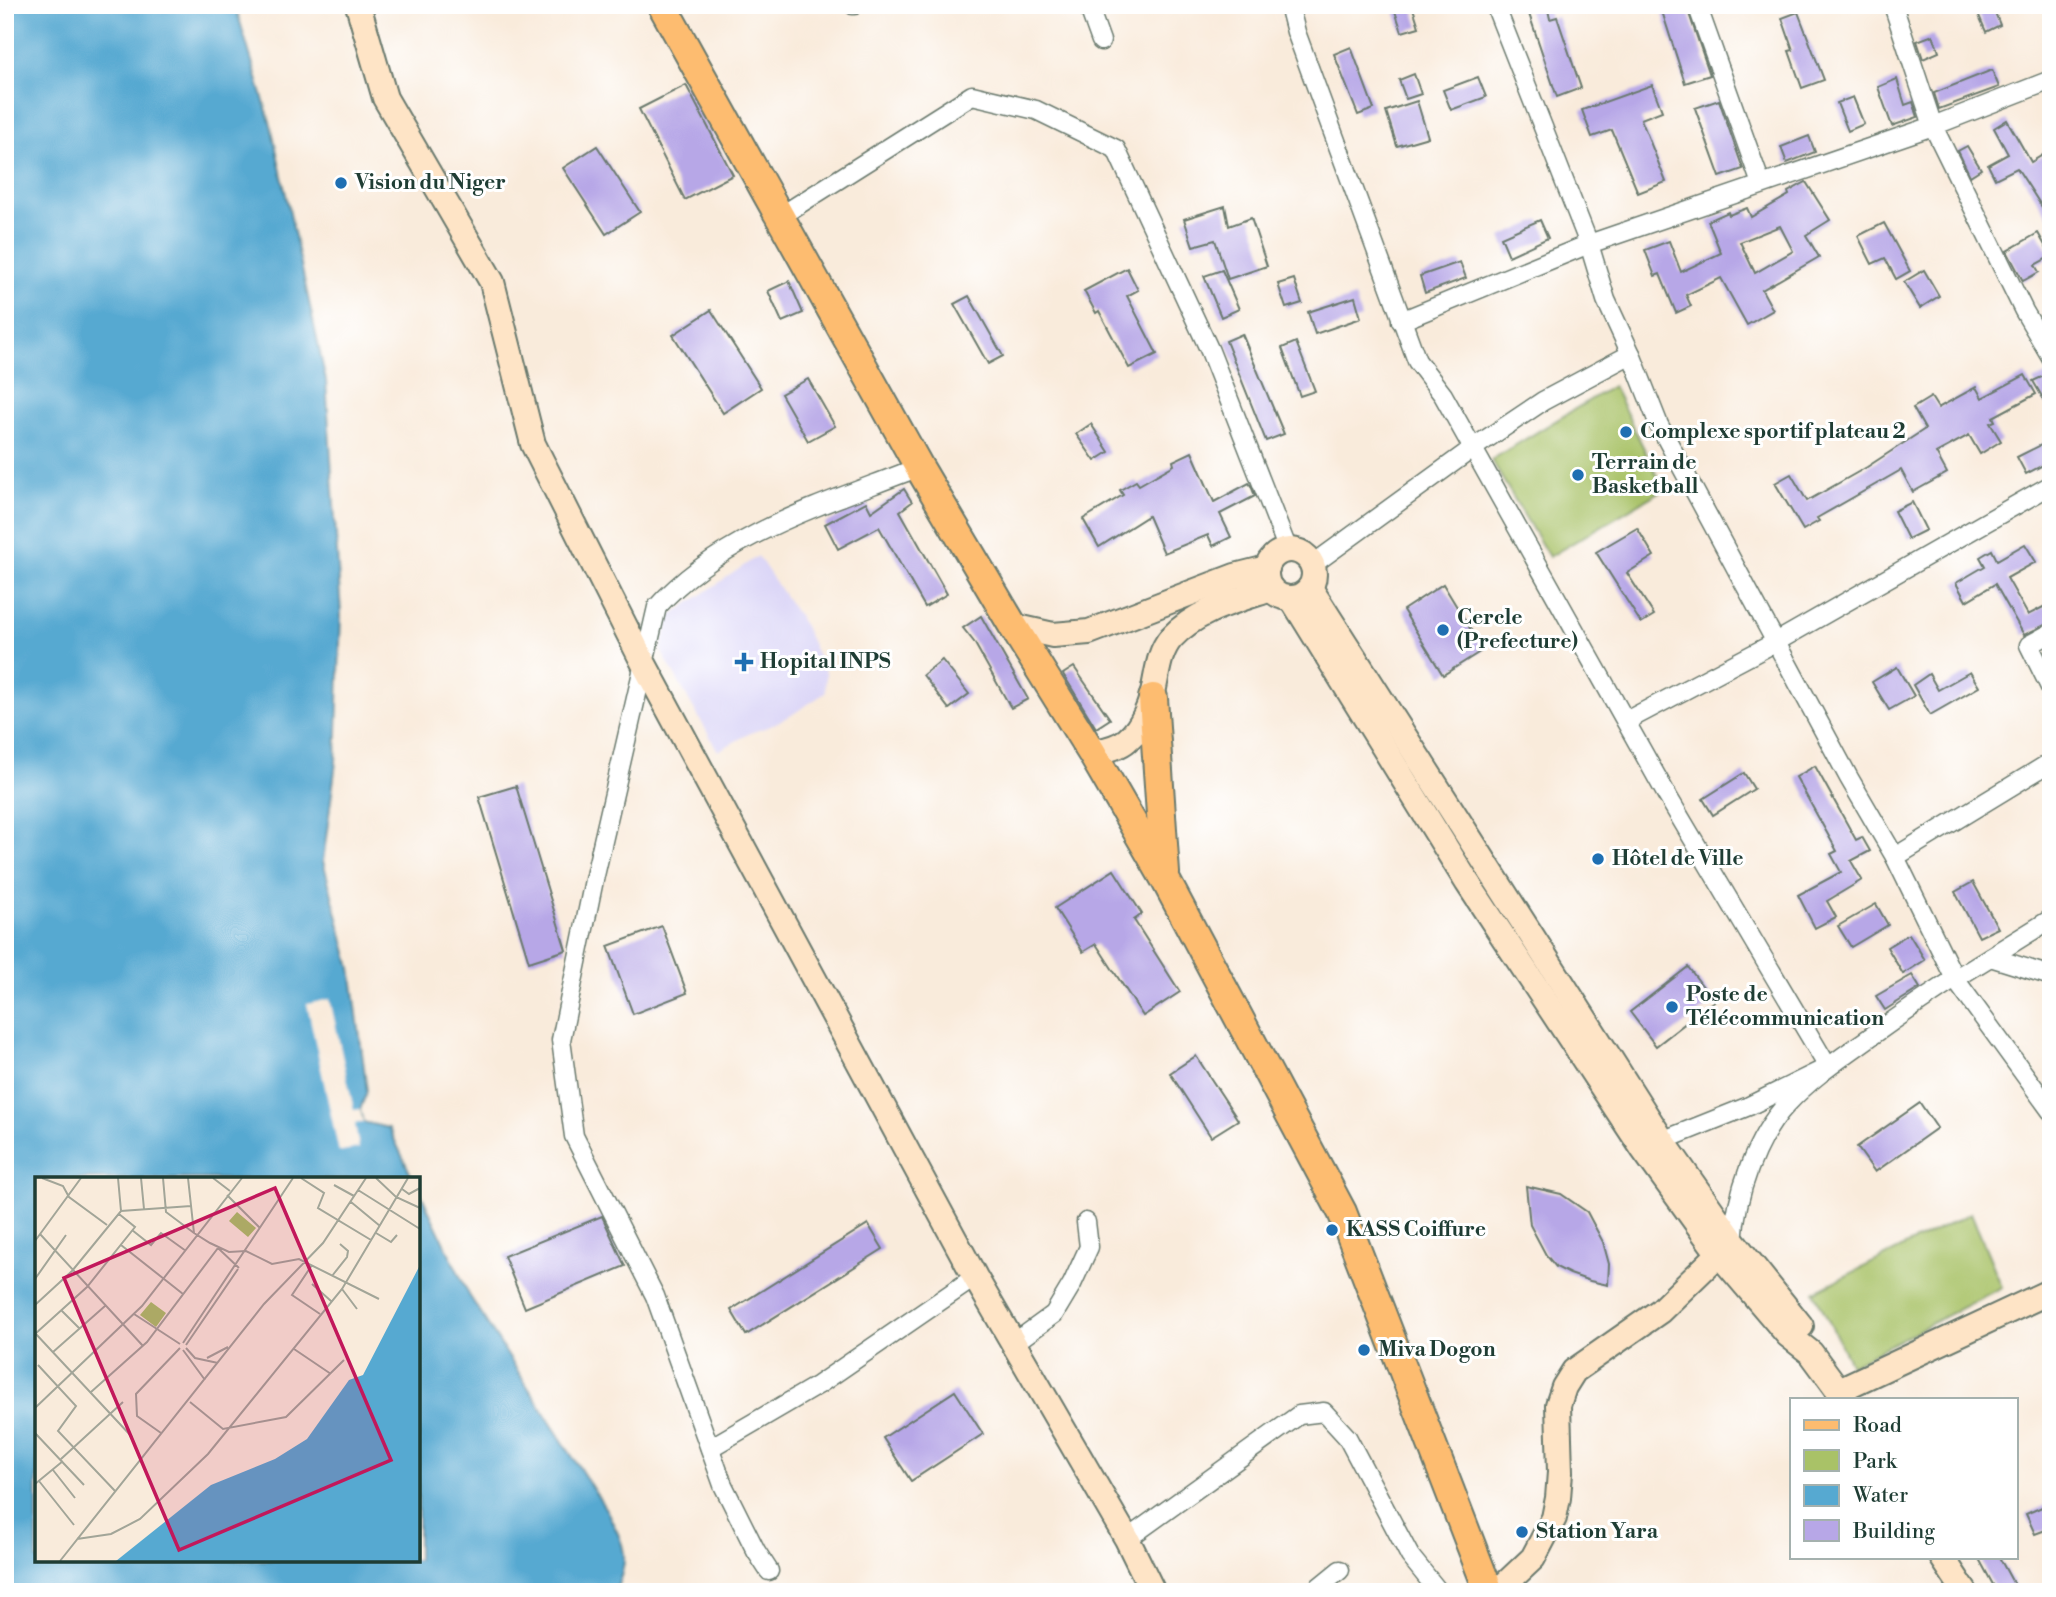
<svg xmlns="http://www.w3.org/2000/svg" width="2056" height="1597" viewBox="0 0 2056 1597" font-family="'Libre Bodoni',serif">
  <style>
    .built { fill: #dbd6f7 }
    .green { fill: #a9c267; stroke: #64804e; stroke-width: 2 }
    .water { fill: #56a9d1; stroke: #3a7382; stroke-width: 2 }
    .pier { fill: #f9ebdb }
    .building { fill: #b7a7e7; fill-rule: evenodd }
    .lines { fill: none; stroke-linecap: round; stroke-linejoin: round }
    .street-casing { stroke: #6b7a6e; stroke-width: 21 }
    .secondary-casing { stroke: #6b7a6e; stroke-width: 28 }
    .primary-casing { stroke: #6b7a6e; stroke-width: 32 }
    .street { stroke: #fff; stroke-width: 18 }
    .secondary { stroke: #fee4c6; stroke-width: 24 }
    .primary { stroke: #fdbc70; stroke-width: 28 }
    .poi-dot { fill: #1f6fb2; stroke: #fff; stroke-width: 2.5 }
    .labels { text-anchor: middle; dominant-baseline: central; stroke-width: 6; stroke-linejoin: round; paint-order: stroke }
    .poi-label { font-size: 21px; font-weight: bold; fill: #1f3d34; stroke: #fff; text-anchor: start }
    .inset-road { fill: none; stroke: #a2a598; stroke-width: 2 }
    .view { fill: #c2185b; fill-opacity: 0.15; stroke: #c2185b; stroke-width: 3.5 }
    .inset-edge { fill: none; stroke: #1f3d34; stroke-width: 3.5 }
  </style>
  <rect width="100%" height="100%" fill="#fff"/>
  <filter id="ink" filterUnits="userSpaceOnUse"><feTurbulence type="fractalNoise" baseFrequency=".0143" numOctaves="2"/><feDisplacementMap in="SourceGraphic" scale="14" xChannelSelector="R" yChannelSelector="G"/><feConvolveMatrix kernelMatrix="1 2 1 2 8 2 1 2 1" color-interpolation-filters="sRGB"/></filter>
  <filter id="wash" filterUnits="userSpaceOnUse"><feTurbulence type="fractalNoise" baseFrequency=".00686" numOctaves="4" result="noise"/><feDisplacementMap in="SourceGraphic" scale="28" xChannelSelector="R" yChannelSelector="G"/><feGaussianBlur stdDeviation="1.57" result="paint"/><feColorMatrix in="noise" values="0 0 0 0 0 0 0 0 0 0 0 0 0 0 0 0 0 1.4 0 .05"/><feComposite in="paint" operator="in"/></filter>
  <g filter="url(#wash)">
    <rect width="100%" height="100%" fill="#f9ebdb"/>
    <polygon class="built" points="758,556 802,622 826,673 825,693 793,714 770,726 750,733 718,751 661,651 669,617"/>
    <g class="green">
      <polygon points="1613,386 1664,489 1549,557 1491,460"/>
      <polygon points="1971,1213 2002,1287 1851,1365 1814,1292"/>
    </g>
    <path class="water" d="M5 5H235L271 125 326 381 341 614 336 762 323 861 351 968 367 1091 360 1110 363 1122 389 1128 413 1179H37V1560H418V1188L469 1295 607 1511C623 1544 632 1555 615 1592H5Z"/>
    <polygon class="pier" points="330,999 354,1110 360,1109 363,1122 355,1124 359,1148 339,1152 307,1004"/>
    <g id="blocks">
      <g class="building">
        <polygon points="1393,5 1412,5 1419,27 1402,32"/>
        <polygon points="1526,5 1547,5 1550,19 1557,17 1581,88 1557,97"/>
        <polygon points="1660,5 1686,5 1710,75 1685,83"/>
        <polygon points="1992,5 2000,25 1986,32 1977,11"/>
        <polygon points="1798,12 1824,80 1802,88 1789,51 1793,50 1782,18"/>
        <polygon points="1933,35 1939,52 1923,59 1917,41"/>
        <polygon points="1351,47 1374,109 1358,115 1334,54"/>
        <polygon points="1992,70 1999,87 1939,109 1934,93"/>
        <polygon points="1414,74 1421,94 1406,99 1399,80"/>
        <polygon points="1478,77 1486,97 1451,110 1443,90"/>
        <polygon points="1897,79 1905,105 1913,102 1918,117 1892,126 1878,87"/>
        <polygon points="686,85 733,175 685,200 639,109"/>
        <polygon points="1652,85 1662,111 1641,119 1666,182 1638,193 1612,130 1592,137 1582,110"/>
        <polygon points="1853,97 1864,124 1848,131 1837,103"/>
        <polygon points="1719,100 1743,169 1720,177 1695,108"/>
        <polygon points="1417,101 1428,137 1397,146 1386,111"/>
        <polygon points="2007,120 2031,162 2051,150 2051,221 2017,168 1995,179 1988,165 2008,154 1994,128"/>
        <polygon points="1809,136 1815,152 1787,163 1781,147"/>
        <polygon points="597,146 640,212 606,234 563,168"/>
        <polygon points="1967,146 1981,169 1970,176 1958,151"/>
        <path d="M1806 182 1830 220 1806 235 1819 257 1762 290 1773 310 1747 325 1721 278 1686 295 1691 306 1676 313 1660 274 1655 276 1645 250 1669 241 1681 272 1721 253 1708 221 1728 212 1729 215 1747 208 1751 217 1789 195 1788 192ZM1780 226 1793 251 1755 273 1740 242Z"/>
        <polygon points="1225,206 1229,226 1251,218 1267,266 1228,279 1215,240 1193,246 1184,219"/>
        <polygon points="1540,220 1548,238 1509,256 1501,237"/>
        <polygon points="1884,223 1910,271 1896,279 1885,258 1872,264 1858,236"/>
        <polygon points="2038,233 2051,256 2035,265 2039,272 2023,281 2007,251"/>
        <polygon points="1460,262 1466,278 1425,293 1420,276"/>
        <polygon points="1127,268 1138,290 1127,296 1157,354 1129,368 1099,311 1096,313 1084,291"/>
        <polygon points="1222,270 1239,309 1221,317 1204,276"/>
        <polygon points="1924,270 1939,296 1920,308 1904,282"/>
        <polygon points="1294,279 1302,303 1286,308 1278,284"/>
        <polygon points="789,281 803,313 782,322 768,291"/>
        <polygon points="969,296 1003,356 988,364 954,304"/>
        <polygon points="1355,297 1361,318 1315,334 1308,312"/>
        <polygon points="711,310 761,388 723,413 673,335"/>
        <polygon points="1242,334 1284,434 1266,441 1226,341"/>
        <polygon points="1296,342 1315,391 1300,396 1282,348"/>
        <polygon points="2025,375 2036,394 1993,417 1995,421 1990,423 2001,441 1980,454 1969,435 1936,453 1947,473 1913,492 1901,470 1817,518 1819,521 1803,530 1775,483 1791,474 1807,501 1867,467 1925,429 1913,408 1931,397 1938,408 1976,387 1982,398"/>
        <polygon points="2046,375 2051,384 2051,412 2033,381"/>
        <polygon points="808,379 835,426 808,441 781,394"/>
        <polygon points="1091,424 1109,452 1095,461 1076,434"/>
        <polygon points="2051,440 2051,461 2026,474 2017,457"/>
        <polygon points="1192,452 1214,502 1249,483 1251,486 1255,496 1220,514 1231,537 1213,546 1208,535 1164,553 1148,516 1099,547 1083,519 1123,495 1120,490 1136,481 1139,485 1174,465 1173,461"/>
        <polygon points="904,489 912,502 900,511 947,594 925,607 879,527 838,549 825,524 866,502 871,512"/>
        <polygon points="1912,502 1926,530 1908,539 1894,511"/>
        <polygon points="1637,528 1654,556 1627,573 1654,615 1641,623 1596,552"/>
        <polygon points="2025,544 2036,562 2007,578 2028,615 2051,603 2051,622 2024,635 1995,584 1966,601 1956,583 1985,566 1980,557 1992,550 1997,560"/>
        <polygon points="1443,584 1483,650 1443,675 1403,610"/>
        <polygon points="981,616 1028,699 1011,708 974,642 963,628"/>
        <polygon points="942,660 969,694 949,709 923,675"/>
        <polygon points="1074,667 1110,719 1096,728 1063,674"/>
        <polygon points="1897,667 1914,696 1889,710 1872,682"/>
        <polygon points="1970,672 1979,687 1930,715 1913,685 1929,674 1938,690"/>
        <polygon points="1815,766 1856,840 1862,837 1870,851 1851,861 1862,880 1827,901 1836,917 1815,928 1798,895 1841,872 1831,854 1837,851 1796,777"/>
        <polygon points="1744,773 1754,789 1713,815 1703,799"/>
        <polygon points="516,786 566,950 529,962 479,797"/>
        <polygon points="1114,870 1142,914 1134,920 1180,992 1143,1016 1096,944 1083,952 1055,908"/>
        <polygon points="1973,882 1998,928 1979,937 1955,892"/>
        <polygon points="1876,904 1888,925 1851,947 1838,926"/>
        <polygon points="662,926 687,993 633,1014 608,946"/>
        <polygon points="1909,934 1925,960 1903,974 1887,947"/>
        <polygon points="1688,967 1714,1001 1656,1046 1630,1012"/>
        <polygon points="1912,975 1920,988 1885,1010 1876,996"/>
        <polygon points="1196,1056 1238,1120 1211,1137 1170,1073"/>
        <polygon points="1920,1103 1937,1128 1875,1172 1857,1147"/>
        <polygon points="1526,1186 1561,1194 1587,1212 1603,1242 1609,1264 1608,1285 1590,1281 1570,1274 1556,1267 1546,1255 1530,1225"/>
        <polygon points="602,1216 625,1266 525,1308 504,1256"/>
        <polygon points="868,1224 883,1249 746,1335 731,1310"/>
        <polygon points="955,1391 983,1434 911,1481 883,1438"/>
        <polygon points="2051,1503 2051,1528 2035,1534 2026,1514"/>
        <polygon points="1978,1557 1999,1557 2018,1592 1997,1592"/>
      </g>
    </g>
  </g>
  <g filter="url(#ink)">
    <use href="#blocks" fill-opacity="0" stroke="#6b7a6e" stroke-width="2"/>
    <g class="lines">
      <defs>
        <g id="street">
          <polyline points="853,5 854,5"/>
          <polyline points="1088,5 1101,41"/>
          <polyline points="1289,5 1296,32 1417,361 1443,395 1668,797 1828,1067 1749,1106 1654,1144"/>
          <polyline points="1495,5 1589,244 1606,300 1631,354 1659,425 1849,778 1895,857 1955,979 2051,1111"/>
          <polyline points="1697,5 1761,184"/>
          <polyline points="1893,5 1933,126 2024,311 2051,357"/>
          <polyline points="779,217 972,95 1036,110 1116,149 1210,351 1288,550"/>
          <polyline points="1401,321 1589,244 1933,126 2051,80"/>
          <polyline points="1312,565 1473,448 1543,401 1631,354"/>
          <polyline points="2051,633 2029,645 2051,689"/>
          <polyline points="1626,721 1776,642 2051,485"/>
          <polyline points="1895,857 2051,762"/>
          <polyline points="1990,957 2051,919"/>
          <path d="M1733 1241C1736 1195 1755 1138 1787 1104 1810 1079 1838 1060 1866 1040 1906 1011 1947 983 1990 957L2051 976"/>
          <polyline points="1014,1343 1054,1314 1072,1284 1089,1247 1086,1222"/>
          <polyline points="710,1448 818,1385 975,1277"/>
          <polyline points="1127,1539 1299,1415 1324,1412 1347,1437 1410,1556 1439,1592"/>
          <path d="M769 1571 756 1551 723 1485 655 1296 574 1136 561 1040 594 880 657 607C723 533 829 503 919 467"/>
          <polyline points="1313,1592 1340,1570"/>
        </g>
        <g id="secondary">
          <polyline points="358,5 385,98 492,282 533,444 644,664 975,1277 1127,1539 1153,1592"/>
          <circle cx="1290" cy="574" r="24"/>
          <polyline points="1310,588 1662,1140 1733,1241 1801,1326"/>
          <polyline points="1292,599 1467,882 1643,1149 1719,1254 1788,1335 1811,1353 1845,1399"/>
          <polyline points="1013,626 1053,635 1089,632 1235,576 1267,568"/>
          <path d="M1092 753C1104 750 1118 748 1127 740 1143 727 1152 702 1155 683 1158 668 1160 651 1171 638 1197 610 1235 601 1271 589"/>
          <polyline points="1839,1390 2051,1291"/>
          <polyline points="1942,1557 1965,1592"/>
          <polyline points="1497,1592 1533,1558 1554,1518 1558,1498 1560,1472 1558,1405 1564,1387 1574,1371 1660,1311 1729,1244"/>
        </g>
        <g id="primary">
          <polyline points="662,5 919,467 1013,626 1092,753 1165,879 1342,1212 1489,1592"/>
          <polyline points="1153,698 1165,873"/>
        </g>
      </defs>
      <use href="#street" class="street-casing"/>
      <use href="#secondary" class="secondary-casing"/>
      <use href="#primary" class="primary-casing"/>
      <use href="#street" class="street"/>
      <use href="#secondary" class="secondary"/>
      <use href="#primary" class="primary"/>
    </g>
  </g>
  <g class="poi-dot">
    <circle cx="341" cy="183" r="7"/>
    <circle cx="1626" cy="432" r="7"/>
    <circle cx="1578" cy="475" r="7"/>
    <circle cx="1443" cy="630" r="7"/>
    <path d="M740.5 651.5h7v7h7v7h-7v7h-7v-7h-7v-7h7z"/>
    <circle cx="1598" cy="859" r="7"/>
    <circle cx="1672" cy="1007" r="7"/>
    <circle cx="1332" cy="1230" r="7"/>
    <circle cx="1364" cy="1350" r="7"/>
    <circle cx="1522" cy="1532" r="7"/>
  </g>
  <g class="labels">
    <g class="poi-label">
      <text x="355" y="183">Vision du Niger</text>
      <text x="1640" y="432">Complexe sportif plateau 2</text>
      <text x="1592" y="463">Terrain de<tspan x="1592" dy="24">Basketball</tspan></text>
      <text x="1457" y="618">Cercle<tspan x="1457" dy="24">(Prefecture)</tspan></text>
      <text x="760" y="662">Hopital INPS</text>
      <text x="1612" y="859">Hôtel de Ville</text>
      <text x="1686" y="995">Poste de<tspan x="1686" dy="24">Télécommunication</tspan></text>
      <text x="1346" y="1230">KASS Coiffure</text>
      <text x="1378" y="1350">Miva Dogon</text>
      <text x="1536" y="1532">Station Yara</text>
    </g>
  </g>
  <g transform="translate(35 1177)">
    <rect width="385" height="385" fill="#f9ebdb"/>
    <path d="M202 35 221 51 213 60 194 44ZM116 125 131 136 121 150 105 138Z" fill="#a9c267"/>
    <path d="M385 88V384H81L176 308 240 282 272 262 314 203 328 198Z" fill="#56a9d1"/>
    <path class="inset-road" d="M7 1 28 9 34 20 72 48M83 1 86 34M106 1 109 32M128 1 131 35 159 56M153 1 159 56 175 66 194 75 211 74 237 87 264 82 344 122M178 1 195 14M266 1 289 16 283 31 336 63M341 1 361 20 385 31M299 8 319 19M367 12 374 17 385 11M323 13 385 52M192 18 225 51M316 25 345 49M97 53 116 68 126 56 151 74M341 56 356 65 362 58M5 57 108 169M0 64 46 1M86 68 148 117M277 88 257 118 285 137M297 99 312 80 313 74 305 67M0 102 31 58M277 107 296 124M307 112 322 132M0 128 37 94 86 34 156 29M26 133 45 152M99 137 145 167M0 156 97 260M0 157 52 110 100 50 84 37M148 166 258 1M151 168 203 92M151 171 160 181 183 186M259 172 296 197M148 173 170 203M18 175 70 129M172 181 193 170M3 188 41 229 23 254 81 315M56 215 112 165 183 71 204 91M155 225 188 252 251 240 309 183M0 231 107 129 207 1M0 256 49 308M126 256 102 239 101 217 145 171M26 282 88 225M18 293 40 321M4 304 39 348M0 307 28 284M42 362 76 357 105 342 173 277 307 112 373 1M25 384 229 127 288 66 331 1"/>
    <path class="view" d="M240 11 356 283 144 373 29 101Z"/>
    <rect width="385" height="385" class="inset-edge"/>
  </g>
  <rect width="2056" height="1597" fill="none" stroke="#fff" stroke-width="28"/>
  <rect x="1790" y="1398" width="228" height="161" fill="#ffffff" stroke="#a5b1ae" stroke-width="2"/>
  <rect x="1804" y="1420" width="35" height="10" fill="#fdbc70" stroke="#a5b1ae" stroke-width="2"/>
  <text x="1853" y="1432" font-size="21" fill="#1f3d34">Road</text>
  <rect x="1804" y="1450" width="35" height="21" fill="#a9c267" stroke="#a5b1ae" stroke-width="2"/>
  <text x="1853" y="1468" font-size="21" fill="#1f3d34">Park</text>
  <rect x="1804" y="1485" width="35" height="21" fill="#56a9d1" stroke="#a5b1ae" stroke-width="2"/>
  <text x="1853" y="1502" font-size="21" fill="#1f3d34">Water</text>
  <rect x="1804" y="1520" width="35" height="21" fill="#b7a7e7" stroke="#a5b1ae" stroke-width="2"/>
  <text x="1853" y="1538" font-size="21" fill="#1f3d34">Building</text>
</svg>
